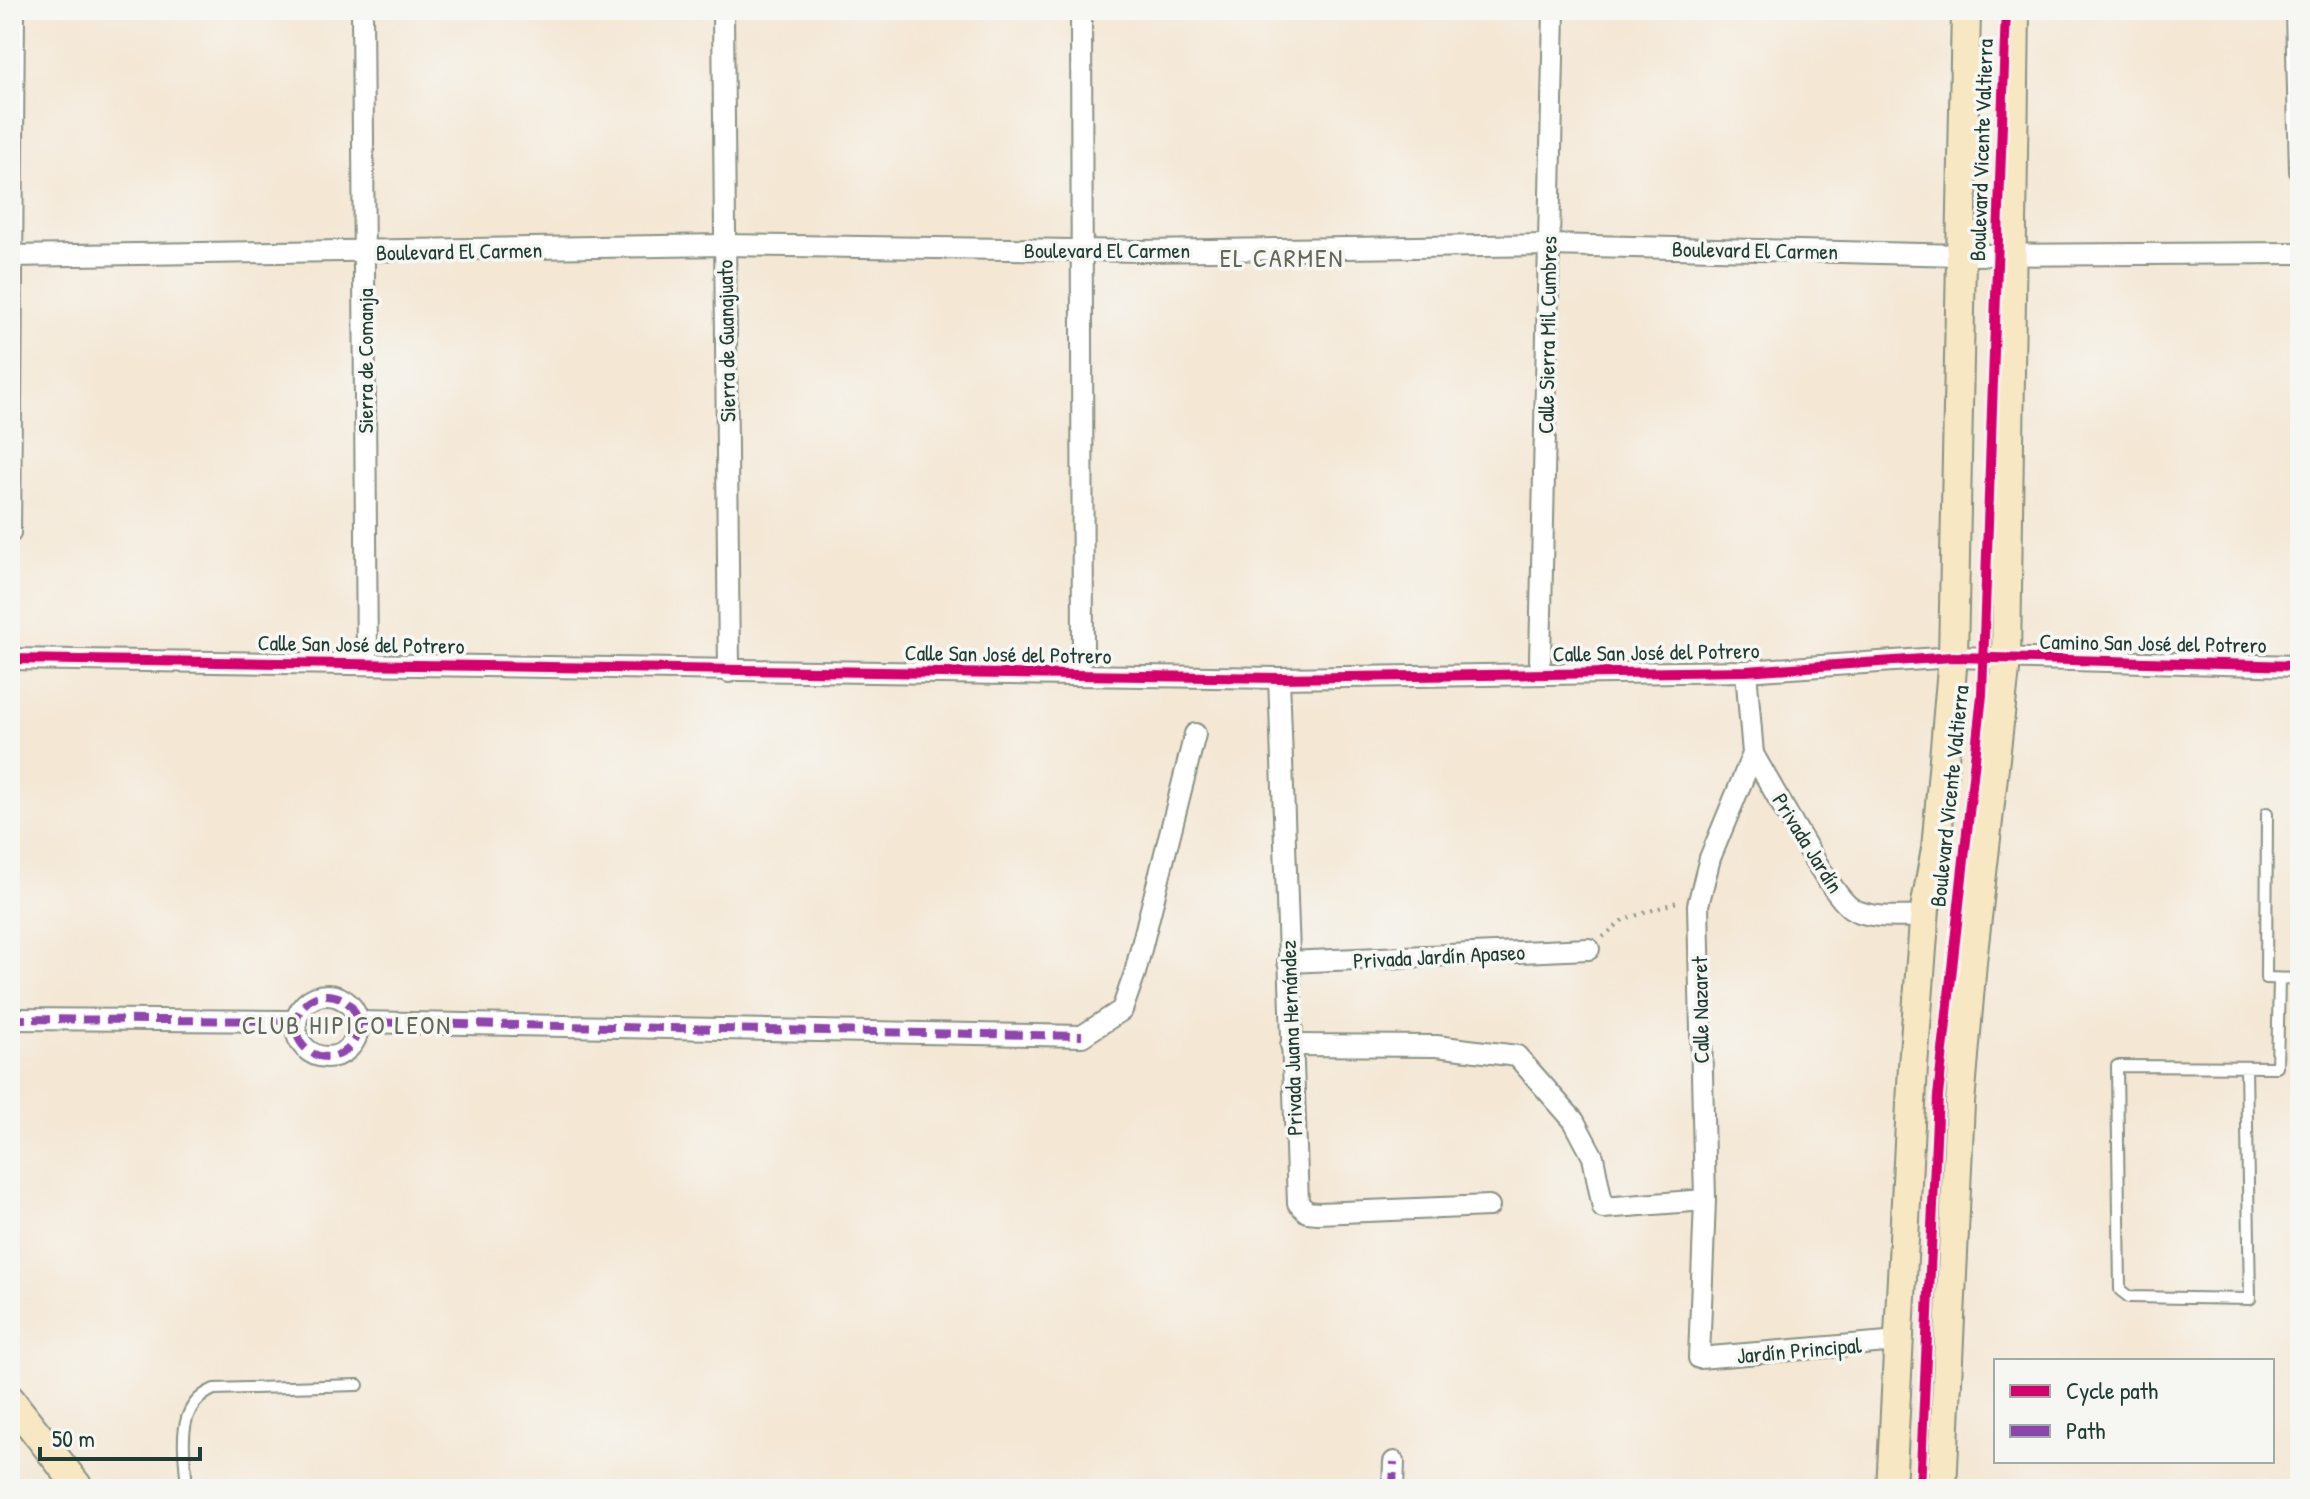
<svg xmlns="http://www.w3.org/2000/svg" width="2310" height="1499" viewBox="0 0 2310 1499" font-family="'Patrick Hand',sans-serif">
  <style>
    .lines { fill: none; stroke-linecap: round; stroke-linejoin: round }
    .service-casing { stroke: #8a9284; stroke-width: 14 }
    .minor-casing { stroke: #8a9284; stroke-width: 24 }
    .secondary-casing { stroke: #8a9284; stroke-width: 32 }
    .path { stroke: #8a9284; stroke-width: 4; stroke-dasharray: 2 6; stroke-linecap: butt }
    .service { stroke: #fff; stroke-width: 10 }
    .minor { stroke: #fff; stroke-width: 20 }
    .secondary { stroke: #f8e7c3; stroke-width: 28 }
    .quiet { stroke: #8e44ad; stroke-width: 8; stroke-dasharray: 16 8; stroke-linecap: butt }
    .cycleway-casing { stroke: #f6f6f2; stroke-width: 15 }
    .cycleway { stroke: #d6006c; stroke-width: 10 }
    .labels { text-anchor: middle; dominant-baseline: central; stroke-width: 7; stroke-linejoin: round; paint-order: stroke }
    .street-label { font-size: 22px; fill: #1f3d34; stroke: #f6f6f2 }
    .quarter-label { font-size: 26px; letter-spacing: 2px; fill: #64685a; stroke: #f6f6f2 }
  </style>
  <rect width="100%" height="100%" fill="#f6f6f2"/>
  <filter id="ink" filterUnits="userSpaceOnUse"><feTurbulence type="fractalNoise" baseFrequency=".0125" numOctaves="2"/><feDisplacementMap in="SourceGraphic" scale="16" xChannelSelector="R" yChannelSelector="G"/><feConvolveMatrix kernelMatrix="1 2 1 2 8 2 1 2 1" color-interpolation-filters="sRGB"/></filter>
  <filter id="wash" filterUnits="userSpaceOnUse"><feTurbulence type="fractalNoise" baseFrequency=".006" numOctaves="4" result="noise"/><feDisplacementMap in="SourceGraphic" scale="32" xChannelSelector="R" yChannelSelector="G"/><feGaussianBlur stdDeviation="1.8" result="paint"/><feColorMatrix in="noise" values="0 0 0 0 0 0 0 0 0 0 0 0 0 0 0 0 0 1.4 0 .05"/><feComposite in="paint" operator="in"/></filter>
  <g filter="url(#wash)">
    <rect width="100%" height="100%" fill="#f4e7d4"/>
  </g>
  <g filter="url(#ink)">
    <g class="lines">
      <defs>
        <g id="service">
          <polyline points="2267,813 2266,978 2300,979"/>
          <polyline points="2246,1067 2250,1299 2129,1297 2120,1290 2117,1066 2277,1067 2279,980"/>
          <path d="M187 1489C185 1451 173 1407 214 1389L358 1385"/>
        </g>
        <g id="minor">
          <polyline points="362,10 367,664"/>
          <polyline points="723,10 729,672"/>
          <polyline points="1081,10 1083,658"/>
          <polyline points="2296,10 2300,171"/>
          <polyline points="10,256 724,245 1141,251 1549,245 1961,255 2300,253"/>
          <polyline points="10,533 14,10"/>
          <polyline points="10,659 1279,678 1746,671 1953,657 2300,666"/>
          <polyline points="1540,660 1554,10"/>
          <polyline points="1746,671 1753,754 1710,858 1698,905 1705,1200 1699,1358 1899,1341"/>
          <polyline points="1279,678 1298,1203 1307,1212 1318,1213 1489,1206"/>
          <path d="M1753 754C1769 781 1830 895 1851 908 1870 920 1903 916 1925 917"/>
          <polyline points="1288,962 1589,949"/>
          <circle cx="327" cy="1026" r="31"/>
          <polyline points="10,1019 296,1021"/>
          <polyline points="358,1022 1082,1036 1122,1010 1135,973 1195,734"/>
          <polyline points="1291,1045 1436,1046 1517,1056 1574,1121 1593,1157 1603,1208 1705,1200"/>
          <polyline points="1393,1489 1394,1462"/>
        </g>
        <g id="secondary">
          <polyline points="10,1399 80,1489"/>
          <polyline points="1891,1489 1913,1066 1925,909 1936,849 1953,657 1966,10"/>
          <polyline points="1942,1489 1960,1103 1972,962 2006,661 2015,10"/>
        </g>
      </defs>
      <use href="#service" class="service-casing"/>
      <use href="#minor" class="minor-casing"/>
      <use href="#secondary" class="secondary-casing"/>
      <polyline class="path" points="1603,937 1623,920 1677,902"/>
      <use href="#service" class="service"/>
      <use href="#minor" class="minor"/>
      <use href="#secondary" class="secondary"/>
      <g class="quiet">
        <circle cx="327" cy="1026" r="31"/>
        <polyline points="10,1019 296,1021"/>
        <polyline points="358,1022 1082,1036"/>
        <polyline points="1393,1489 1394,1462"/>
      </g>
      <defs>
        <g id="cycleway">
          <polyline points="10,659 1279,678 1746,671 1953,657 2300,666"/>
          <polyline points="1920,1489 1938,1096 1982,695 2006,10"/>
        </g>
      </defs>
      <use href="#cycleway" class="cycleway-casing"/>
      <use href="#cycleway" class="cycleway"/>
    </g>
  </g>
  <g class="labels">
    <g class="street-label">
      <text transform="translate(1981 150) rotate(-88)">Boulevard Vicente Valtierra</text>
      <text x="1107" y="250">Boulevard El Carmen</text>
      <text transform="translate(1755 250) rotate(1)">Boulevard El Carmen</text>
      <text transform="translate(459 251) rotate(-1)">Boulevard El Carmen</text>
      <text transform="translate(1547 335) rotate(-89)">Calle Sierra Mil Cumbres</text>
      <text transform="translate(726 341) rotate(-91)">Sierra de Guanajuato</text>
      <text transform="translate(365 361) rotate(-90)">Sierra de Comanja</text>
      <text transform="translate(2153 643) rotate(1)">Camino San José del Potrero</text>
      <text transform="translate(361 644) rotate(1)">Calle San José del Potrero</text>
      <text transform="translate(1656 652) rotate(-1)">Calle San José del Potrero</text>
      <text transform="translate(1008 654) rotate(1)">Calle San José del Potrero</text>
      <text transform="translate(1949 796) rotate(-84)">Boulevard Vicente Valtierra</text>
      <text transform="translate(1808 843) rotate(58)">Privada Jardín</text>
      <text transform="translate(1439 956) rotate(-3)">Privada Jardín Apaseo</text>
      <text transform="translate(1700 1010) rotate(-91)">Calle Nazaret</text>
      <text transform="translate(1291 1038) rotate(-92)">Privada Juana Hernández</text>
      <text transform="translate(1799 1350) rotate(-5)">Jardín Principal</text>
    </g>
    <g class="quarter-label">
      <text x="1282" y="257">EL CARMEN</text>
      <text x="347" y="1024">CLUB HIPICO LEON</text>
    </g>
  </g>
  <rect width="2310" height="1499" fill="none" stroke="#f6f6f2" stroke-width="40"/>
  <rect x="1994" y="1359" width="280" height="104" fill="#f6f6f2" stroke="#a0aca6" stroke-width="2"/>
  <rect x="2010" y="1385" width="40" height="12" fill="#d6006c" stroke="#a0aca6" stroke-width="2"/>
  <text x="2066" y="1399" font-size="24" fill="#1f3d34">Cycle path</text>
  <rect x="2010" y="1425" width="40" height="12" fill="#8e44ad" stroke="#a0aca6" stroke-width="2"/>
  <text x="2066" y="1439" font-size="24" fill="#1f3d34">Path</text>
  <path d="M40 1447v12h160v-12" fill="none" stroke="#1f3d34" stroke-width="4"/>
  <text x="52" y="1447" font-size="24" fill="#1f3d34" stroke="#f6f6f2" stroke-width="6" paint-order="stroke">50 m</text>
</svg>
